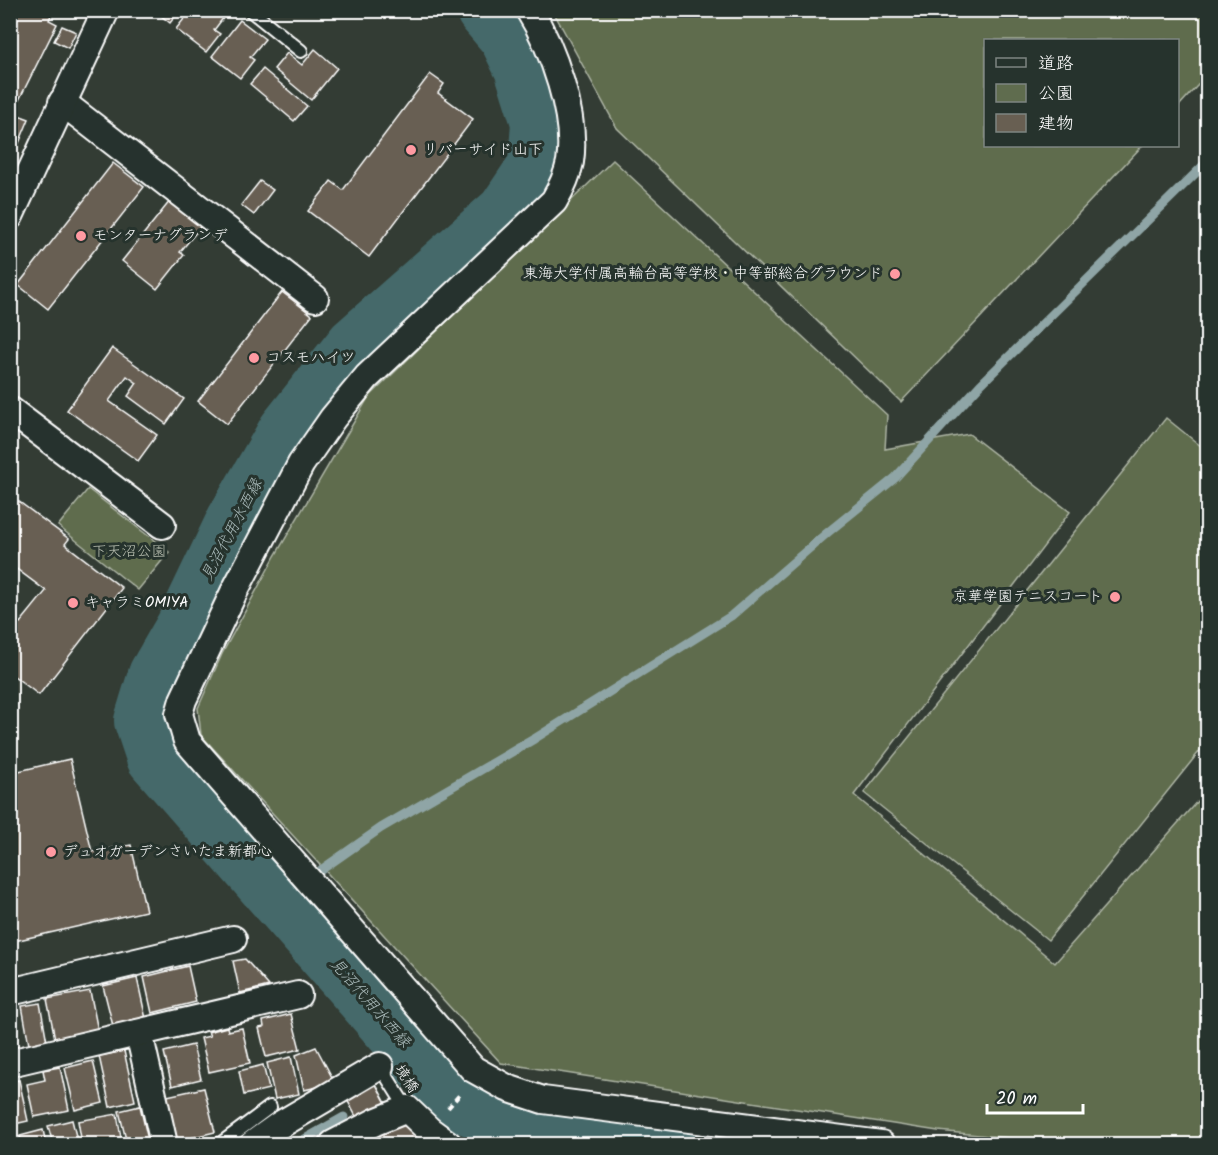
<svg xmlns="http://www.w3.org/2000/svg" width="1218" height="1155" viewBox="0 0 1218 1155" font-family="Kalam,'Klee One',sans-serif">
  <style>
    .green { fill: #5f6c4e; stroke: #afb6a6; stroke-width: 1.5 }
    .water { fill: #44696a; stroke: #8fa5a6; stroke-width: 1.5 }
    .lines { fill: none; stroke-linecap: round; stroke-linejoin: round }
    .stream { stroke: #8fa5a6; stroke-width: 9 }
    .river { stroke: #44696a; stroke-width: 58 }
    .building { fill: #685f52; stroke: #fff; stroke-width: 1.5 }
    .lane-casing { stroke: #fff; stroke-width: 16 }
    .street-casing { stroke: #fff; stroke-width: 30 }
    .path { stroke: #fff; stroke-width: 4; stroke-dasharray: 6 4.5; stroke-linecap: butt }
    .lane { stroke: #26332d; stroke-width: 12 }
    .street { stroke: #26332d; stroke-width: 26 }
    .poi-dot { fill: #ff9aa2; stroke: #26332d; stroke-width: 2 }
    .labels { text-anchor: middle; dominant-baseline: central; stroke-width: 6; stroke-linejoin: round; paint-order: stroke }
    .poi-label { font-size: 15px; fill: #fff; stroke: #26332d; text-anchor: start }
    .park-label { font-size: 15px; fill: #b7bdaf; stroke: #26332d }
    .street-label { font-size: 15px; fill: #fff; stroke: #26332d }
    .water-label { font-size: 16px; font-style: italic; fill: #abbcbc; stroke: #26332d }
  </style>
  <rect width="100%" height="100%" fill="#333c34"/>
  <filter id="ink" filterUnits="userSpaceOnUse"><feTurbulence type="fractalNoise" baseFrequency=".0167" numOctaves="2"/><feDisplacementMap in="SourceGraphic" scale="12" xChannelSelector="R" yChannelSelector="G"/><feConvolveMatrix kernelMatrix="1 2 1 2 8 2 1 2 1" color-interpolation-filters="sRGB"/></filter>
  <g filter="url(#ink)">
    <g class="green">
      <polygon points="553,11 1207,11 1207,75 1178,107 1178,40 986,40 986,146 1142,146 901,402 617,128"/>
      <polygon points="613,160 887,415 885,449 969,434 1070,512 854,795 1055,963 1207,790 1207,1144 1070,1144 938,1131 501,1063 201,735 198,708 222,654 275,556 368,398"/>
      <polygon points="1166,418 1207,451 1207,742 1048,940 864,793"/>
      <polygon points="88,489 169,552 138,590 58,526"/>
    </g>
    <polygon class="water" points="636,1123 803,1144 633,1144"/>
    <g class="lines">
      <g class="stream">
        <polyline points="321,870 381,828 534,739 731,616 827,533 895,478 980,385 1208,161"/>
        <polyline points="406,1080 425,1067"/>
        <polyline points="296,1144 344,1117"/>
      </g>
      <polyline class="river" points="485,10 508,37 523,68 540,122 537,166 506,212 355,345 287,431 235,521 184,628 157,675 143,721 155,757 425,1067 462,1103 511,1124 683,1144"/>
    </g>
    <g class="building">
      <polygon points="13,10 46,10 52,13 49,20 57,24 15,108 10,106 10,14"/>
      <polygon points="154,10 180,10 170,23"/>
      <polygon points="191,10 224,10 227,13 214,30 220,34 206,52 176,29"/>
      <polygon points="240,20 265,39 250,57 254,60 240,78 212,56"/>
      <polygon points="62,26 76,32 68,48 54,41"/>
      <polygon points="315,49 337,68 311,100 274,69 287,53 302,65"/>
      <polygon points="263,69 307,106 294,121 250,84"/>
      <polygon points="430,74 444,84 438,93 473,119 369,257 308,211 331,181 343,190"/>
      <polygon points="10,112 29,119 12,160 10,160"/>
      <polygon points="113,163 144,187 48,309 18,285"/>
      <polygon points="260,181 273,190 254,215 241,205"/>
      <polygon points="170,201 201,226 180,252 184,255 157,289 122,261"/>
      <polygon points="282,292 312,315 227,424 198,401"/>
      <polygon points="112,348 184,399 166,424 128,396 137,383 127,376 109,401 157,435 138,461 67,410"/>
      <polygon points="10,495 69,539 65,544 122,588 39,695 10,673 10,615 20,623 46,591 10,564"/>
      <polygon points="70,759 92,852 131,845 146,911 10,942 10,773"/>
      <polygon points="245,959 269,986 240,993 233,961"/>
      <polygon points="188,966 196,1002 152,1013 144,977"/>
      <polygon points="137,978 146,1019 113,1026 103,986"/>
      <polygon points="90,991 98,1031 55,1039 47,999"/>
      <polygon points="40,1003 47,1042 29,1045 22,1006"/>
      <polygon points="291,1014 300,1049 266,1057 259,1028 264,1027 263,1021"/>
      <polygon points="227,1027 228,1031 242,1028 250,1063 209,1072 201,1038 210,1036 208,1032"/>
      <polygon points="193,1045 201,1079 172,1086 164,1052"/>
      <polygon points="316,1047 335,1083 304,1090 296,1055"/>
      <polygon points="124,1051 135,1101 110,1107 99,1056"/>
      <polygon points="291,1057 299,1094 275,1099 267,1063"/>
      <polygon points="93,1061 103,1103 75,1110 65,1068"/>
      <polygon points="263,1065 269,1089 244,1095 239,1071"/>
      <polygon points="60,1067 69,1110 34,1117 27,1084 45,1080 43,1070"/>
      <polygon points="372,1077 388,1107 359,1122 343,1092"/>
      <polygon points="19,1080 28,1121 10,1125 10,1082"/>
      <polygon points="204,1088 215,1132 177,1141 167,1096"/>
      <polygon points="140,1106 149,1144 127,1144 119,1111"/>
      <polygon points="117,1114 122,1144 82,1144 78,1121"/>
      <polygon points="394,1117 429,1144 372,1144"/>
      <polygon points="72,1120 78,1144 53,1144 48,1126"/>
      <polygon points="43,1130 46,1144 22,1144 20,1136"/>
    </g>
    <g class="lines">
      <defs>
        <g id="lane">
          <polyline points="250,10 301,51"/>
          <polyline points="380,1066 407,1109"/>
          <polyline points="220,1144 270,1107"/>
        </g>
        <g id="street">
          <path d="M529 10C553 48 577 117 570 162 567 177 561 189 554 201L367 377 333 418 301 464 234 592 183 700 179 714 187 741 473 1069 507 1088 543 1100 881 1144"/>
          <polyline points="62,102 315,298"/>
          <polyline points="10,216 106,10"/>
          <polyline points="10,410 162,525"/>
          <polyline points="10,992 233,939"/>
          <polyline points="139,1033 164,1144"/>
          <polyline points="10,1063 298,995"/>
          <polyline points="253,1144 278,1126 380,1066"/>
          <polyline points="333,1144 375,1122 407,1109 429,1130 448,1144"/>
        </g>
      </defs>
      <use href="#lane" class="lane-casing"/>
      <use href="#street" class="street-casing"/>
      <polyline class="path" points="448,1108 461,1093"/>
      <use href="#lane" class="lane"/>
      <use href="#street" class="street"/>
    </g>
  </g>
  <g class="poi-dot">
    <circle cx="411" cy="150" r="6"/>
    <circle cx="81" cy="236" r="6"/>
    <circle cx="895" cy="274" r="6"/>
    <circle cx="254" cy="358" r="6"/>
    <circle cx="1115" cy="597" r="6"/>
    <circle cx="73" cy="603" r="6"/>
    <circle cx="51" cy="852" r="6"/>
  </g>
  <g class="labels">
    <g class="poi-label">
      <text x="423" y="150">リバーサイド山下</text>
      <text x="93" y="236">モンターナグランデ</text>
      <text x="883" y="274" text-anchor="end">東海大学付属高輪台高等学校・中等部総合グラウンド</text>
      <text x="266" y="358">コスモハイツ</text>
      <text x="1103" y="597" text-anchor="end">京華学園テニスコート</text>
      <text x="85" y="603">キャラミOMIYA</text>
      <text x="63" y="852">デュオガーデンさいたま新都心</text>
    </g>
    <g class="park-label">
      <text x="129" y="552">下天沼公園</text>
    </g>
    <g class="street-label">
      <text transform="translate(406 1079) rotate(57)">境橋</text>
    </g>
    <g class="water-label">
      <text transform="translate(232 530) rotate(-62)">見沼代用水西縁</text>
      <text transform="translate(370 1003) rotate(49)">見沼代用水西縁</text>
    </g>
  </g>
  <rect width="1218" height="1155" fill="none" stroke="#26332d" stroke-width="36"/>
  <rect x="18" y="18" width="1182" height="1119" fill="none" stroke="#fff" stroke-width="2" filter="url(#ink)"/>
  <rect x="984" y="39" width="195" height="108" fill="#26332d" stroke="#7d8581" stroke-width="1.5"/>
  <rect x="996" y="58" width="30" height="9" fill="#26332d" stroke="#7d8581" stroke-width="1.5"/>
  <text x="1038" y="69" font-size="18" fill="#ffffff">道路</text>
  <rect x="996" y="84" width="30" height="18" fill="#5f6c4e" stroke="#7d8581" stroke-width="1.5"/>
  <text x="1038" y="99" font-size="18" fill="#ffffff">公園</text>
  <rect x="996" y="114" width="30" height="18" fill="#685f52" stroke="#7d8581" stroke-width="1.5"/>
  <text x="1038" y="129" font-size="18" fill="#ffffff">建物</text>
  <path d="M987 1104v9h96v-9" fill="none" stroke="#ffffff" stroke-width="3"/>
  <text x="996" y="1104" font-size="18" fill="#ffffff" stroke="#26332d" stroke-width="4.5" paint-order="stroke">20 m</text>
</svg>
